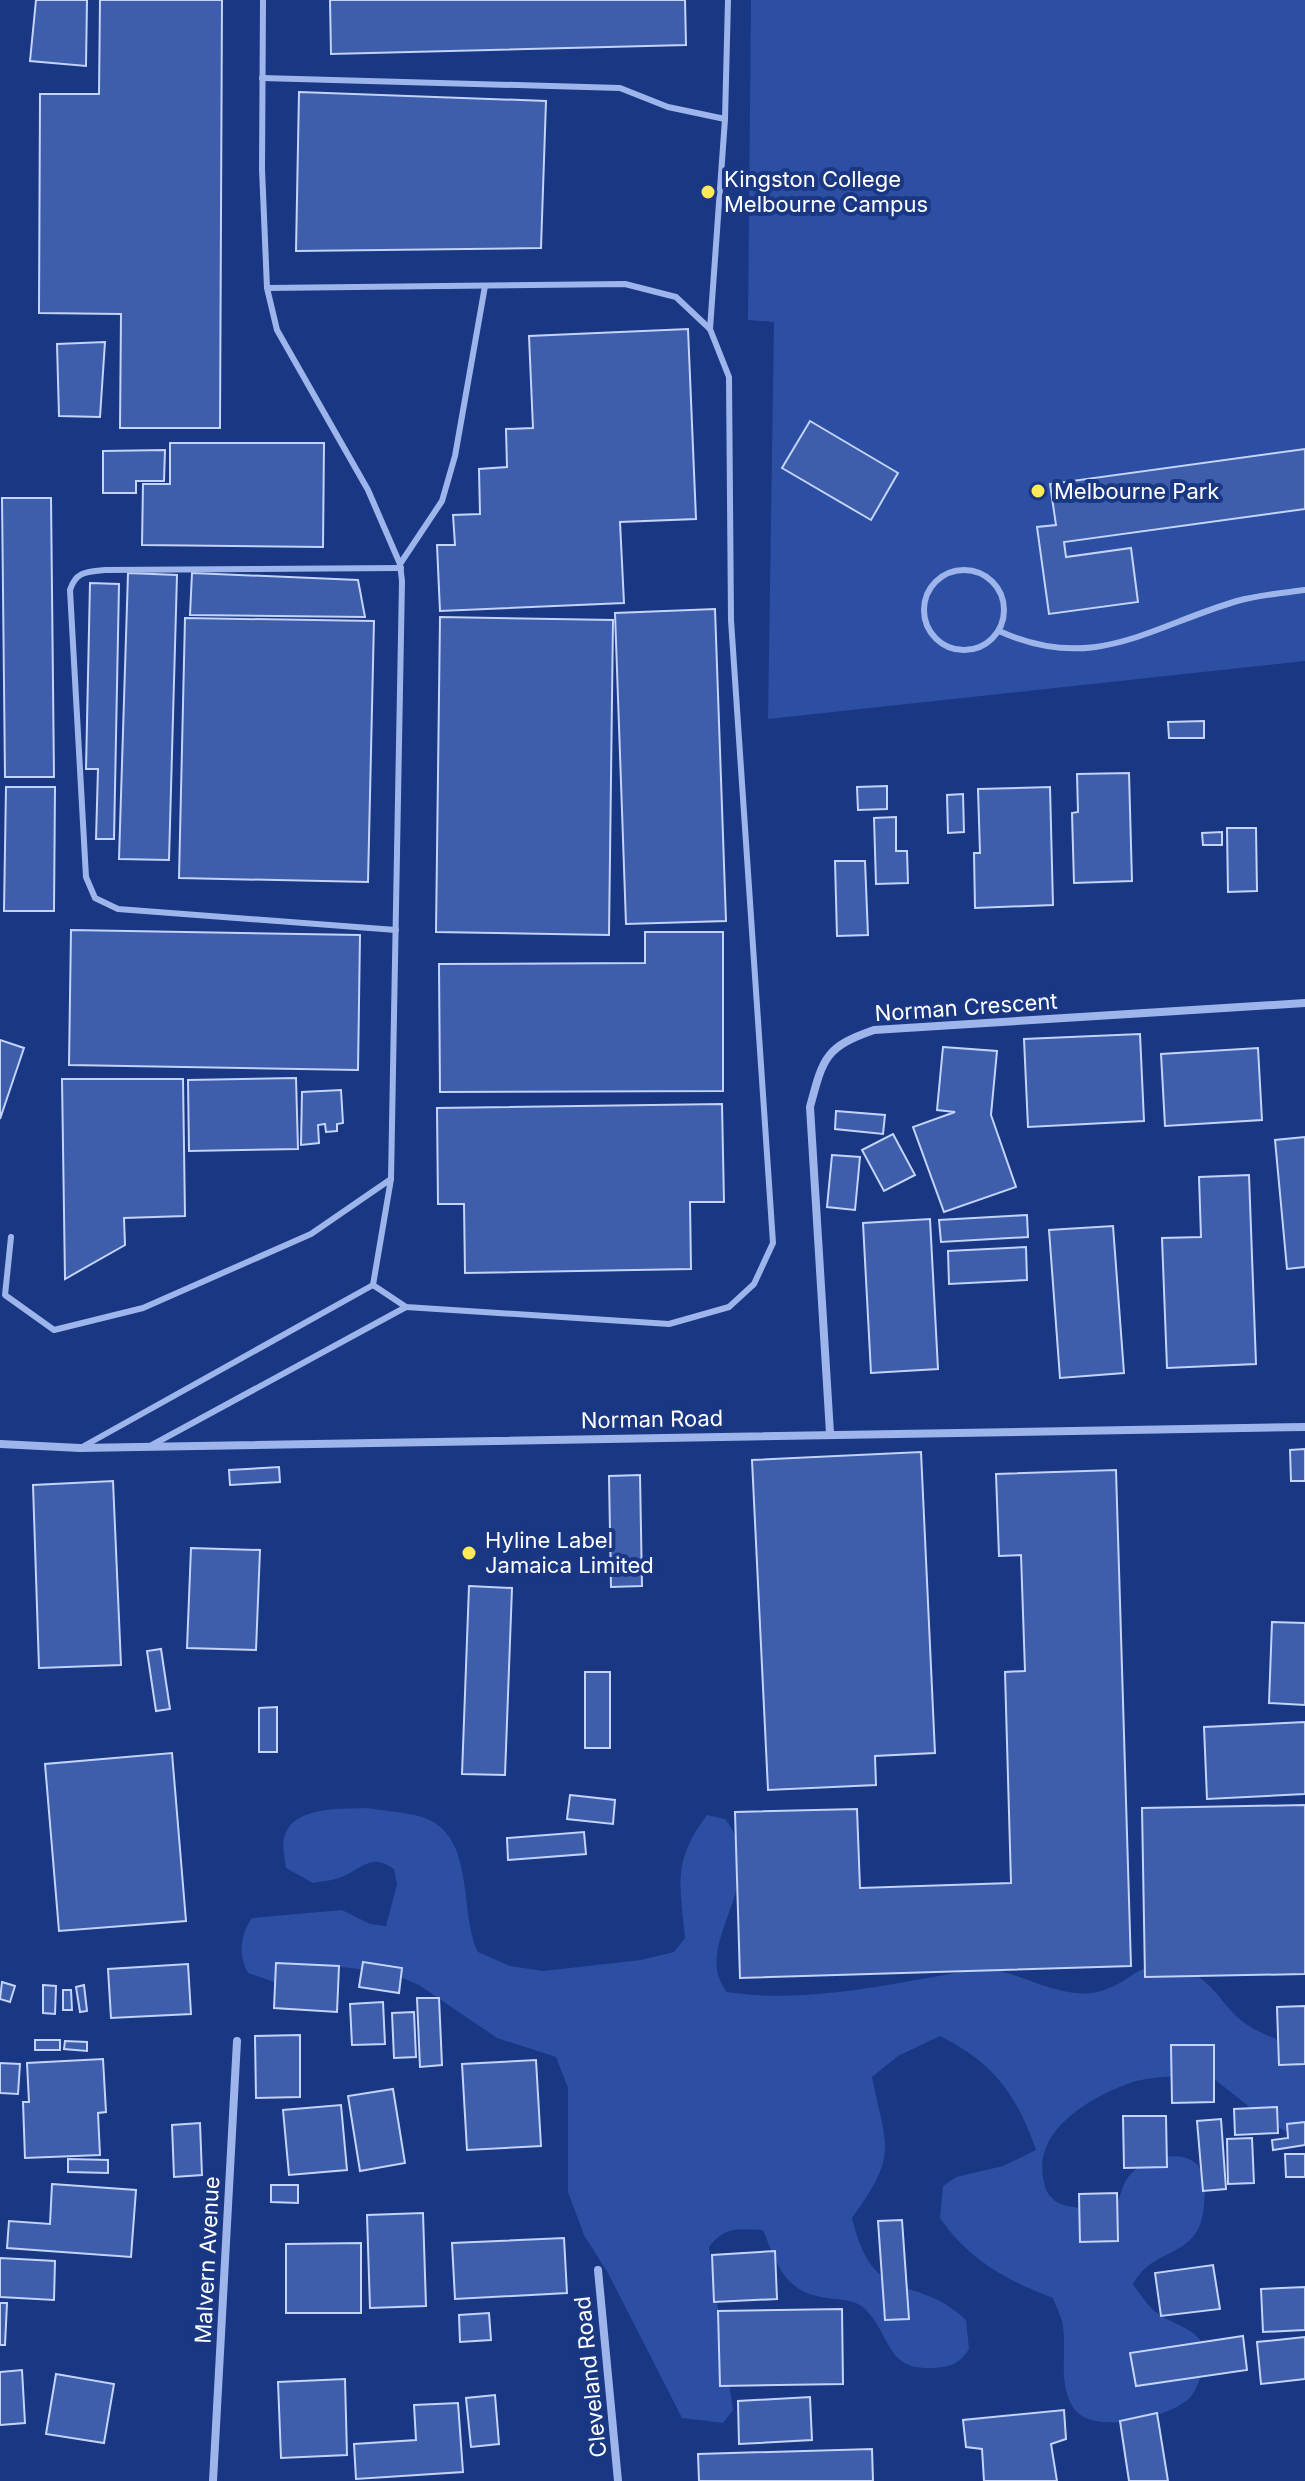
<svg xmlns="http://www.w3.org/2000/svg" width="1305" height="2481" viewBox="0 0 1305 2481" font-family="Inter,sans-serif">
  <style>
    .green { fill: #2c4ea3 }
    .building { fill: #3e5dab; stroke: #c3d3f9; stroke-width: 2 }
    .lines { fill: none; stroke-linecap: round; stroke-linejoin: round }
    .service { stroke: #9eb5ec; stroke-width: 6 }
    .minor { stroke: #9eb5ec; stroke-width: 8 }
    .poi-dot { fill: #ffe959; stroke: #193783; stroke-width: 3 }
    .labels { text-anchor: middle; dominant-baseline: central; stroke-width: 8; stroke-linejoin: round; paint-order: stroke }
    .poi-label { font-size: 22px; fill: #fff; stroke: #193783; text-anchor: start }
    .street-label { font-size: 22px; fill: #fff; stroke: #193783 }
  </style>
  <rect width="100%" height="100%" fill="#193783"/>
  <g class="green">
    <polygon points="751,0 1305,0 1305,661 768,719 774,322 748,320"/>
    <path d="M367 1808C385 1811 405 1812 422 1817 477 1835 458 1911 478 1952L510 1966 543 1971 641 1960 674 1952 685 1938C680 1883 672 1862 707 1815L725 1819C774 1880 688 1944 727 1992 811 2005 902 1981 985 1968 1022 1972 1066 2004 1104 1990 1138 1978 1138 1957 1184 1970 1212 1978 1222 2006 1243 2022 1261 2035 1284 2042 1305 2049V2143L1266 2120 1209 2075C1185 2077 1153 2075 1130 2083 1091 2097 1035 2129 1043 2177 1045 2185 1045 2192 1052 2198 1060 2206 1069 2206 1079 2208 1134 2218 1110 2190 1135 2170 1155 2155 1197 2145 1205 2180 1207 2186 1204 2197 1204 2204 1201 2261 1153 2244 1133 2285 1139 2292 1145 2302 1152 2309 1172 2328 1212 2327 1204 2366 1202 2374 1197 2388 1192 2395 1175 2418 1093 2435 1075 2410 1057 2385 1067 2355 1063 2327 1062 2317 1056 2307 1053 2298 1007 2281 968 2259 940 2218L943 2186 956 2177 1003 2166 1036 2150C1017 2095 994 2063 940 2036L898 2056 872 2077C887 2150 898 2154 852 2218 874 2310 914 2271 966 2320L969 2349C960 2363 951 2367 934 2368 884 2370 893 2337 865 2309 859 2302 846 2300 837 2299 787 2296 780 2272 763 2230 738 2229 725 2226 709 2247L733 2410 723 2423 682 2418 608 2273 584 2235 568 2192V2088L556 2057 497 2038 419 1985 388 1972 331 1966 277 1983 248 1973C238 1955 240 1935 252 1918L342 1910 370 1924 386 1926 397 1884 394 1869C373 1854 366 1865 346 1875 337 1880 324 1881 313 1883L286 1868C285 1858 281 1845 285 1835 294 1806 343 1809 367 1808Z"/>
  </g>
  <g class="building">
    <polygon points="36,0 87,0 86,66 30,61"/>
    <polygon points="100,0 222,0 220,428 120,428 121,314 39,313 40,94 99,94"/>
    <polygon points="330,0 685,0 686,45 331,54"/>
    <polygon points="299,92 546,101 541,248 296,251"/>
    <polygon points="688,329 696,519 620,522 624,603 440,611 437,545 455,545 453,515 480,514 479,469 507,467 506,429 533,428 529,336"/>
    <polygon points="105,342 100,417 59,416 57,344"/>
    <polygon points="810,421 898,473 871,520 782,468"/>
    <polygon points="170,443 324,443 323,547 142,545 143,484 170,484"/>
    <polygon points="1305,449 1305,509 1064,542 1066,557 1131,548 1138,602 1049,614 1037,527 1056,525 1050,484"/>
    <polygon points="165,450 164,481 136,481 136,493 103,493 103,451"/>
    <polygon points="2,498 51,498 54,777 5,777"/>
    <polygon points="128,573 177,575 169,860 119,859"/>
    <polygon points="192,573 358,580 365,617 190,615"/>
    <polygon points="90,583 119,584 114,839 96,839 98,769 86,769"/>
    <polygon points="715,609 726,921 626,924 615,613"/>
    <polygon points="440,617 613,620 609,935 436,932"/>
    <polygon points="185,618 374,621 368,882 179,878"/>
    <polygon points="1204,721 1204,738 1169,738 1168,722"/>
    <polygon points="1129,773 1132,881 1074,883 1072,813 1078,812 1077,774"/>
    <polygon points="887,786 887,809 858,810 857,787"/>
    <polygon points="6,787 55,787 54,911 4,911"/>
    <polygon points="1050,787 1053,905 975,908 974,853 980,853 978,789"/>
    <polygon points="963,794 964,832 948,833 947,795"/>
    <polygon points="896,817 896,851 907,851 908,883 876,884 874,818"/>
    <polygon points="1227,828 1256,828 1257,891 1228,892"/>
    <polygon points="1222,832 1222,845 1203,845 1202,833"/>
    <polygon points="835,861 865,861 868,935 837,936"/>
    <polygon points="71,930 360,935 358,1070 69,1065"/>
    <polygon points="645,932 723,932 723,1091 440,1092 439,964 645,963"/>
    <polygon points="1140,1034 1144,1121 1028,1127 1024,1039"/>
    <polygon points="0,1040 24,1048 0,1119"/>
    <polygon points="943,1047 997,1051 991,1115 1016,1187 944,1212 913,1127 955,1112 937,1110"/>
    <polygon points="1258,1048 1262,1120 1165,1126 1161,1054"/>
    <polygon points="296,1078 298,1149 189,1151 188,1080"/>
    <polygon points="62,1079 183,1079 185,1216 124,1218 125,1245 65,1279"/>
    <polygon points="341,1090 343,1123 337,1124 337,1131 326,1132 325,1124 318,1125 319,1143 301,1145 302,1092"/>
    <polygon points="722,1104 724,1202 690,1202 691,1269 465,1273 464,1204 438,1204 437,1108"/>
    <polygon points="836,1111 885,1115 883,1134 835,1129"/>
    <polygon points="893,1134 915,1175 884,1191 862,1150"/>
    <polygon points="1305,1137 1305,1267 1287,1269 1275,1140"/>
    <polygon points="832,1155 860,1157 855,1210 827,1207"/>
    <polygon points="1249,1175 1256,1364 1167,1368 1162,1238 1201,1237 1199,1177"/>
    <polygon points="1027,1215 1028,1237 941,1242 939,1220"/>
    <polygon points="930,1219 938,1369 871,1373 863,1223"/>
    <polygon points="1113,1226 1124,1373 1060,1378 1049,1230"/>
    <polygon points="1026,1247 1027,1280 949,1284 948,1251"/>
    <polygon points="1305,1449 1305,1481 1291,1481 1290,1450"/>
    <polygon points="921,1452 935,1753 875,1756 876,1785 768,1790 752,1460"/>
    <polygon points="279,1467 280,1482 230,1485 229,1470"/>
    <polygon points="1116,1470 1131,1966 740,1978 735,1812 857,1809 860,1888 1011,1883 1005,1672 1025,1671 1021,1555 999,1556 996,1474"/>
    <polygon points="640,1475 642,1586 611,1587 609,1476"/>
    <polygon points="113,1481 121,1665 39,1668 33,1485"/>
    <polygon points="191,1548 260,1550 256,1650 187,1648"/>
    <polygon points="469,1586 512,1588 505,1775 462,1774"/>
    <polygon points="1272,1622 1305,1623 1305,1705 1269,1703"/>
    <polygon points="161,1649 170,1709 156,1711 147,1651"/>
    <rect x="585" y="1672" width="25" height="76"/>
    <polygon points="277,1707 277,1752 259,1752 259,1708"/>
    <polygon points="1305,1722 1305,1794 1207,1799 1204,1727"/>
    <polygon points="172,1753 186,1921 59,1931 45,1764"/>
    <polygon points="570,1795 615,1800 613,1824 567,1819"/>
    <polygon points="1305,1805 1305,1974 1145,1977 1142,1808"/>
    <polygon points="584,1832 586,1854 508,1860 507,1838"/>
    <polygon points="363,1962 402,1968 399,1993 359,1987"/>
    <polygon points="276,1963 339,1966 337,2012 274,2008"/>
    <polygon points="188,1964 191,2014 111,2018 108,1969"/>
    <polygon points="2,1982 15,1986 10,2002 0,1999"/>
    <polygon points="43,1985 56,1986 55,2014 43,2013"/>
    <polygon points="84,1985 87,2011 80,2012 76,1987"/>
    <polygon points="63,1990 71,1990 72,2010 63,2010"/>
    <polygon points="417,1998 439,1998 442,2065 420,2067"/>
    <polygon points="383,2002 385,2044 352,2045 350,2004"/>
    <polygon points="1305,2006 1305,2064 1279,2065 1277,2007"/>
    <polygon points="414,2012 416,2057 394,2058 392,2013"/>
    <polygon points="300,2035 300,2097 256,2098 255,2036"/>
    <rect x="35" y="2040" width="25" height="10"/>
    <polygon points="65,2041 87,2042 87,2051 64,2049"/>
    <polygon points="1171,2045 1214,2045 1214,2102 1172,2103"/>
    <polygon points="103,2059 106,2112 98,2113 100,2155 25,2158 23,2102 29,2102 27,2063"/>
    <polygon points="536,2060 541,2146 467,2150 462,2064"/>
    <polygon points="0,2063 20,2064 18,2094 0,2093"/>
    <polygon points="393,2089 405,2163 360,2171 348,2096"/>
    <polygon points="341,2105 347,2170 289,2175 283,2110"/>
    <polygon points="1277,2107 1278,2133 1235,2135 1234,2109"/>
    <polygon points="1123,2116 1166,2116 1167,2167 1124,2168"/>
    <polygon points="1221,2119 1226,2189 1203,2191 1197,2121"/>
    <polygon points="1305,2122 1305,2145 1273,2150 1272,2140 1288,2138 1287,2124"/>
    <polygon points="200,2123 202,2175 174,2177 172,2125"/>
    <polygon points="1252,2138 1254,2183 1228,2184 1227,2139"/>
    <polygon points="1285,2154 1305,2154 1305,2177 1286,2177"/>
    <polygon points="68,2159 108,2160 108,2173 68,2172"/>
    <polygon points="52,2184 136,2190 131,2257 7,2248 9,2221 50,2224"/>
    <polygon points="271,2185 298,2185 298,2203 271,2202"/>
    <polygon points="1117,2193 1118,2241 1080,2242 1079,2194"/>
    <polygon points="423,2213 426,2306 370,2308 367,2215"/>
    <polygon points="902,2220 909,2319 885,2320 878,2221"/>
    <polygon points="564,2238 567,2293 455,2299 452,2243"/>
    <polygon points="361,2243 361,2313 286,2313 286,2244"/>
    <polygon points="775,2251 777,2299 714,2302 712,2255"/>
    <polygon points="0,2258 55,2261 54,2300 0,2297"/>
    <polygon points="1213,2265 1220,2309 1161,2316 1155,2273"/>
    <polygon points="1305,2287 1305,2330 1263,2332 1261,2289"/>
    <polygon points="0,2303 7,2303 5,2345 0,2345"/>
    <polygon points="842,2309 843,2384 720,2386 718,2311"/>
    <polygon points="489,2313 491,2340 460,2342 459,2315"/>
    <polygon points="1243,2336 1247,2370 1136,2386 1130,2353"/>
    <polygon points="1305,2337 1305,2379 1261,2384 1257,2342"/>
    <polygon points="22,2370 25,2423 0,2425 0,2372"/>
    <polygon points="56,2374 114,2384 104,2443 46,2434"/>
    <polygon points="345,2379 347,2455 281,2458 278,2382"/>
    <polygon points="495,2395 499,2444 471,2447 466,2398"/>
    <polygon points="810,2397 812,2440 739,2444 738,2401"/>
    <polygon points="458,2403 463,2472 356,2479 354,2444 416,2440 414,2405"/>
    <polygon points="1064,2410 1066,2439 1051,2444 1057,2481 984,2481 982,2449 966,2447 963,2420"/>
    <polygon points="1157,2413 1168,2481 1129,2481 1120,2421"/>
    <polygon points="872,2449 873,2481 699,2481 698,2454"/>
  </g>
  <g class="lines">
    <g class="service">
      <polyline points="263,0 262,169 267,288 277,330 368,490 400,564 402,581 391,1179 373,1285 406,1307 669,1324 729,1307 754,1284 773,1243 731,620 729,377 710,329 676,297 625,284 267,288"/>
      <polyline points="262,78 620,88 668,107 725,119"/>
      <polyline points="710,329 725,119 728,0"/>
      <polyline points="400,564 442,501 455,456 485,286"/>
      <circle cx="964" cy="610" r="40"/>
      <path d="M999 631C1094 674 1149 627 1237 601 1259 595 1283 593 1305 590"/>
      <path d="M396 930 118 909 95 898 86 877 70 590C76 571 87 572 105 570L401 568"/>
      <polyline points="11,1237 5,1295 54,1330 143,1308 311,1234 391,1179"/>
      <polyline points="152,1445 406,1307"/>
      <polyline points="84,1446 373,1285"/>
    </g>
    <g class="minor">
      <path d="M830 1433 810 1107C823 1058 825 1047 874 1030L1305 1003"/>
      <polyline points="0,1444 80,1448 1305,1427"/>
      <polyline points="598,2270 618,2481"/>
      <polyline points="213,2481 237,2041"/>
    </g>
  </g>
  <g class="poi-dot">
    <circle cx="708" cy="192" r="8"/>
    <circle cx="1038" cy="491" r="8"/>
    <circle cx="469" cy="1553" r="8"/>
  </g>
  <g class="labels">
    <g class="poi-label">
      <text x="724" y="179">Kingston College<tspan x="724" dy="25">Melbourne Campus</tspan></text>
      <text x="1054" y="491">Melbourne Park</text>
      <text x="485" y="1540">Hyline Label<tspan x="485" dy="25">Jamaica Limited</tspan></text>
    </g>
    <g class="street-label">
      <text transform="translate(966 1007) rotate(-4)">Norman Crescent</text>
      <text transform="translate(652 1419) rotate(-1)">Norman Road</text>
      <text transform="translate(207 2260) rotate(-87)">Malvern Avenue</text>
      <text transform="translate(590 2377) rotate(-96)">Cleveland Road</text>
    </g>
  </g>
</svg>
